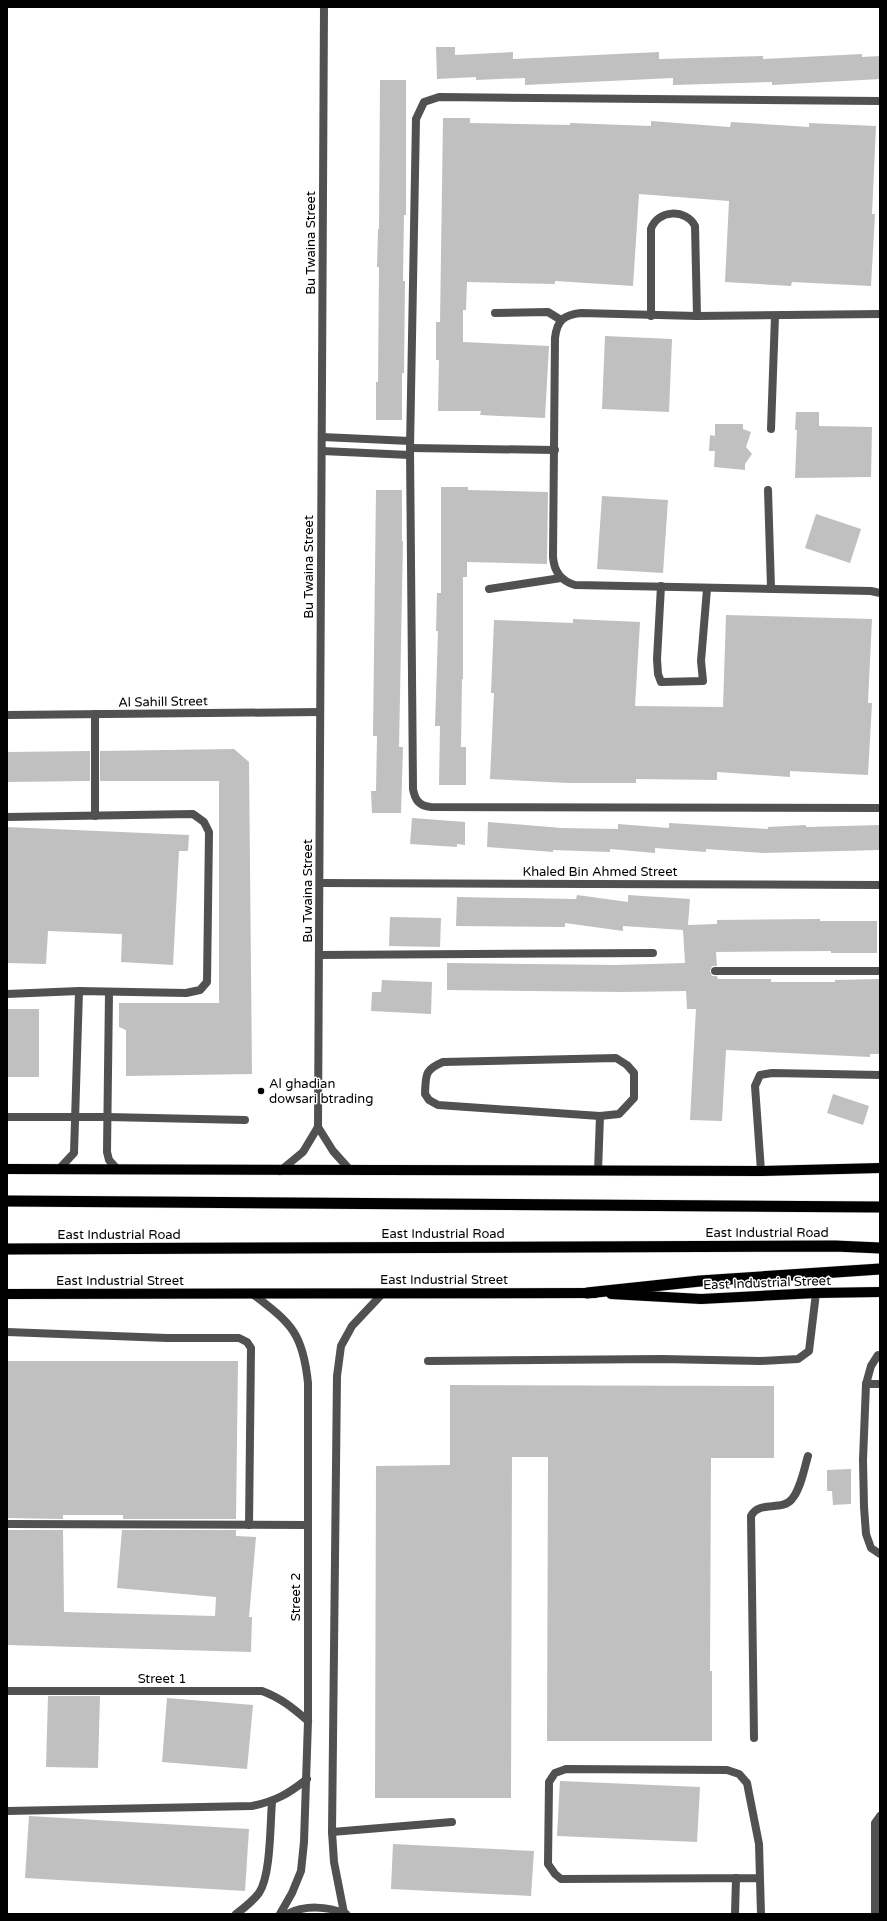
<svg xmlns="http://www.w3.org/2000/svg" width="887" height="1921" viewBox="0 0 887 1921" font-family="'Varela Round',sans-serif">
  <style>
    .building { fill: #c0c0c0 }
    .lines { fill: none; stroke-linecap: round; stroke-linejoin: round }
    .primary-casing { stroke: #dbdbdb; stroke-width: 11 }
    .trunk-casing { stroke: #dbdbdb; stroke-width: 12 }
    .service { stroke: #515151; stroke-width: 8 }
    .minor { stroke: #515151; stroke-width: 8 }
    .primary { stroke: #000; stroke-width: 10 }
    .trunk { stroke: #000; stroke-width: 11 }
    .poi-dot { fill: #000; stroke: #fff; stroke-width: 1.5 }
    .labels { text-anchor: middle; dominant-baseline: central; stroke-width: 3; stroke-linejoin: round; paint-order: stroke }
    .street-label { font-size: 13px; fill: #000; stroke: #fff }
    .poi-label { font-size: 13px; fill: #000; stroke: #fff; text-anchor: start }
  </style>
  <rect width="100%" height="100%" fill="#fff"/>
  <g class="building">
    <polygon points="436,47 455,47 455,55 513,52 513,59 659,52 659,59 763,56 763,59 862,54 862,57 880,56 880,79 772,85 772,82 673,85 673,78 525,85 525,78 476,80 476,77 437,79"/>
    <polygon points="380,80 406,80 406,215 404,215 403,281 405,281 404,373 402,373 402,420 376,420 376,382 378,382 379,267 377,267 378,229 379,229"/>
    <polygon points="443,118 470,118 470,123 570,125 570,123 651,126 651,121 730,127 731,122 809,127 809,123 876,126 872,214 875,214 871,286 792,282 791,286 725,282 729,201 639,194 633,286 555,281 555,284 467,282 466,310 463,310 463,342 549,346 545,418 480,415 481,411 438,411 439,360 436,360 436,322 440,322"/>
    <polygon points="605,336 672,339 669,412 602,409"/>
    <polygon points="796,412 819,412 819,426 872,427 871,477 795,478 797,430 795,430"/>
    <polygon points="715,424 743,424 743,429 751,432 746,447 752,454 745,464 745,470 714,467 715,451 709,451 710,435 715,436"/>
    <polygon points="441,487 468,487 468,490 548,492 547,564 467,562 467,577 463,577 463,679 462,679 461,747 466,747 466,785 439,785 440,726 435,726 438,631 436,631 437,593 441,593"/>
    <polygon points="376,490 402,490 402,541 403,541 399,747 403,747 401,813 372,813 371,791 376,791 377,736 373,736"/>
    <polygon points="602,496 668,500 663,573 597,569"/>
    <polygon points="816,514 861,529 850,563 805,548"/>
    <polygon points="726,615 872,619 868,703 872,703 868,775 790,771 790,777 717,772 717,780 636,779 636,783 569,783 490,779 494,693 491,693 494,620 573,623 573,619 640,622 635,706 723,707"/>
    <polygon points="234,749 249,762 252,1074 126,1076 126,1030 119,1027 119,1003 219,1003 219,781 100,781 100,751"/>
    <polygon points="90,751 90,781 7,782 7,752"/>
    <polygon points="412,818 465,822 465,845 457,844 457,847 410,844"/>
    <polygon points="488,822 562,828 618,829 618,824 669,828 669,823 768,829 768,827 806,825 806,827 880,825 880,850 763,853 706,849 706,852 655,848 655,853 610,849 610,852 553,850 553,852 487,847"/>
    <polygon points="7,827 189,835 188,851 179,851 173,965 121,962 122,934 48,931 46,964 7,963"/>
    <polygon points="577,895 628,902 628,895 690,899 688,925 717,924 717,920 820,919 820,921 877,921 877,953 831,953 831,951 716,952 717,966 712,966 710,971 712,976 717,976 718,979 771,979 771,982 835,982 835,980 880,979 880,1054 870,1054 870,1057 726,1050 722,1121 690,1120 696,1009 687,1009 686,991 623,992 447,990 447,963 616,965 685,963 683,930 623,926 623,931 565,923 565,927 456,926 457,897 576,899"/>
    <polygon points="390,917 441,918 440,947 389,946"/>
    <polygon points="382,980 432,982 431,1014 371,1011 372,992 381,992"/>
    <rect x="7" y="1009" width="32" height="68"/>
    <polygon points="833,1094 869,1106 863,1125 827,1113"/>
    <polygon points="7,1361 238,1361 236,1519 123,1519 123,1515 63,1515 63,1519 7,1518"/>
    <polygon points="450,1385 774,1386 774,1458 711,1458 710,1671 712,1671 712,1741 547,1741 548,1457 512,1457 511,1798 375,1798 376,1466 450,1465"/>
    <polygon points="851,1469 851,1504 833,1505 832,1491 827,1491 827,1470"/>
    <polygon points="7,1530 63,1530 64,1612 215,1616 216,1597 117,1588 122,1530 236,1530 236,1536 256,1537 249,1617 252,1617 251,1652 7,1645"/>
    <polygon points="48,1696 100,1696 98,1768 46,1767"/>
    <polygon points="167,1698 253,1705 247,1769 162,1762"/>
    <polygon points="560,1781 700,1787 697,1842 557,1836"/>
    <polygon points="29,1816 249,1829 245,1891 25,1878"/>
    <polygon points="393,1844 534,1851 531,1896 391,1889"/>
  </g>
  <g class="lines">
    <defs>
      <g id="primary">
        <polyline points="7,1169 761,1171 880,1168"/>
        <polyline points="7,1294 595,1293"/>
        <polyline points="611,1294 701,1299 816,1293 880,1292"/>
      </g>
      <g id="trunk">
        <polyline points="7,1201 880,1207"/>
        <polyline points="7,1249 835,1246 880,1248"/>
        <polyline points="587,1293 700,1281 880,1269"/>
      </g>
    </defs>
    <use href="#primary" class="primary-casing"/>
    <use href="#trunk" class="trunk-casing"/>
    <g class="service">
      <path d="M880 101 439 97 424 102 416 119 410 448 413 789C415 800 419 806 431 807L880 808"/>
      <polyline points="495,313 548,312 561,320"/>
      <path d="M880 314 697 316 581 313C564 315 557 320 555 338L553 557C554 571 561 581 575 585L871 591 880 593"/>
      <path d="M651 316V229C657 210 686 208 695 226L697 316"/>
      <polyline points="771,429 775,316"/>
      <polyline points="322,437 410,441"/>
      <polyline points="410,448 555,450"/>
      <polyline points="322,451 410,455"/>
      <polyline points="768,490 771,588"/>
      <polyline points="661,586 657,659 658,674 661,682 703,681 701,661 707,589"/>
      <polyline points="489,589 561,578"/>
      <polyline points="95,714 95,816"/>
      <polyline points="7,817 193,814 204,822 209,832 207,982 200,990 186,993 79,991 7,994"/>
      <polyline points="319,955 653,953"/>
      <polyline points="715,971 880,971"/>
      <polyline points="109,992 107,1152 109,1160 117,1169"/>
      <polyline points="7,1117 107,1117 245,1120"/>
      <polyline points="59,1169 74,1153 79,991"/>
      <path d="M598 1171 600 1116 619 1114 634 1098V1073L627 1065 616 1058 443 1062C424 1070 426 1075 425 1094L429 1100 438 1105 600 1116"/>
      <polyline points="761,1171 755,1086 760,1075 772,1073 880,1075"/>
      <polyline points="880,1355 878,1355 871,1366 866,1384 863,1460 864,1507 866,1534 871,1548 880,1554"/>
      <polyline points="428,1361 662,1359 760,1361 798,1359 809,1351 816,1293"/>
      <polyline points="866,1384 880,1384"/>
      <path d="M754 1738 751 1516C759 1500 782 1512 792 1499 801 1488 804 1469 808 1456"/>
      <polyline points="332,1832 452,1822"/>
      <polyline points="760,1878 561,1879 555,1874 548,1864 549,1782 555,1773 566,1769 727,1770 739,1774 747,1783 759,1844 761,1914"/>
      <polyline points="735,1914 736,1878"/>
      <polyline points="875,1914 875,1823 880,1816"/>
    </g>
    <g class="minor">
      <polyline points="7,715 320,712"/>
      <polyline points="320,883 880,885"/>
      <polyline points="318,1127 333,1151 350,1170"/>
      <polyline points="280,1171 303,1152 318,1127 324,7"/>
      <path d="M254 1295C292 1324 303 1334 308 1383V1721L304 1842 301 1871 292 1893 280 1914"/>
      <polyline points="7,1332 167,1338 239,1338 247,1342 251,1348 249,1525"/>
      <polyline points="7,1524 308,1525"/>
      <path d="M7 1691H262C281 1698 293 1708 308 1721"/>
      <path d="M7 1811 252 1806C276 1801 288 1794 307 1779"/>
      <polyline points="344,1913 334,1862 332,1832 337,1376 341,1346 352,1326 383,1293"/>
      <path d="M236 1914C244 1908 253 1901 259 1893 271 1875 270 1825 272 1802"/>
      <path d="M287 1914C305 1905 327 1906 346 1914"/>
    </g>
    <use href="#primary" class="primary"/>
    <use href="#trunk" class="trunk"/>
  </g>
  <circle class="poi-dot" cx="261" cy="1091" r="4"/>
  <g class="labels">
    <g class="street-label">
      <text transform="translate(311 243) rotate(-90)">Bu Twaina Street</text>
      <text transform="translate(309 567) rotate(-90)">Bu Twaina Street</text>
      <text transform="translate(163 702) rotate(-1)">Al Sahill Street</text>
      <text x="600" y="872">Khaled Bin Ahmed Street</text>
      <text transform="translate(308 891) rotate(-90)">Bu Twaina Street</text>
      <text x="767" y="1233">East Industrial Road</text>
      <text x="443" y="1234">East Industrial Road</text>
      <text x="119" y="1235">East Industrial Road</text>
      <text x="444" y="1280">East Industrial Street</text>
      <text x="120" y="1281">East Industrial Street</text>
      <text transform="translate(767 1283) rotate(-2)">East Industrial Street</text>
      <text transform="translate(296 1597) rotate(-90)">Street 2</text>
      <text x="162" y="1679">Street 1</text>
    </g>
    <g class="poi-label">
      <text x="269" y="1084">Al ghadian<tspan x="269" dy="15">dowsari btrading</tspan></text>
    </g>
  </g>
  <rect width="887" height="1921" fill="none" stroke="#000000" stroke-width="16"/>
</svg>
